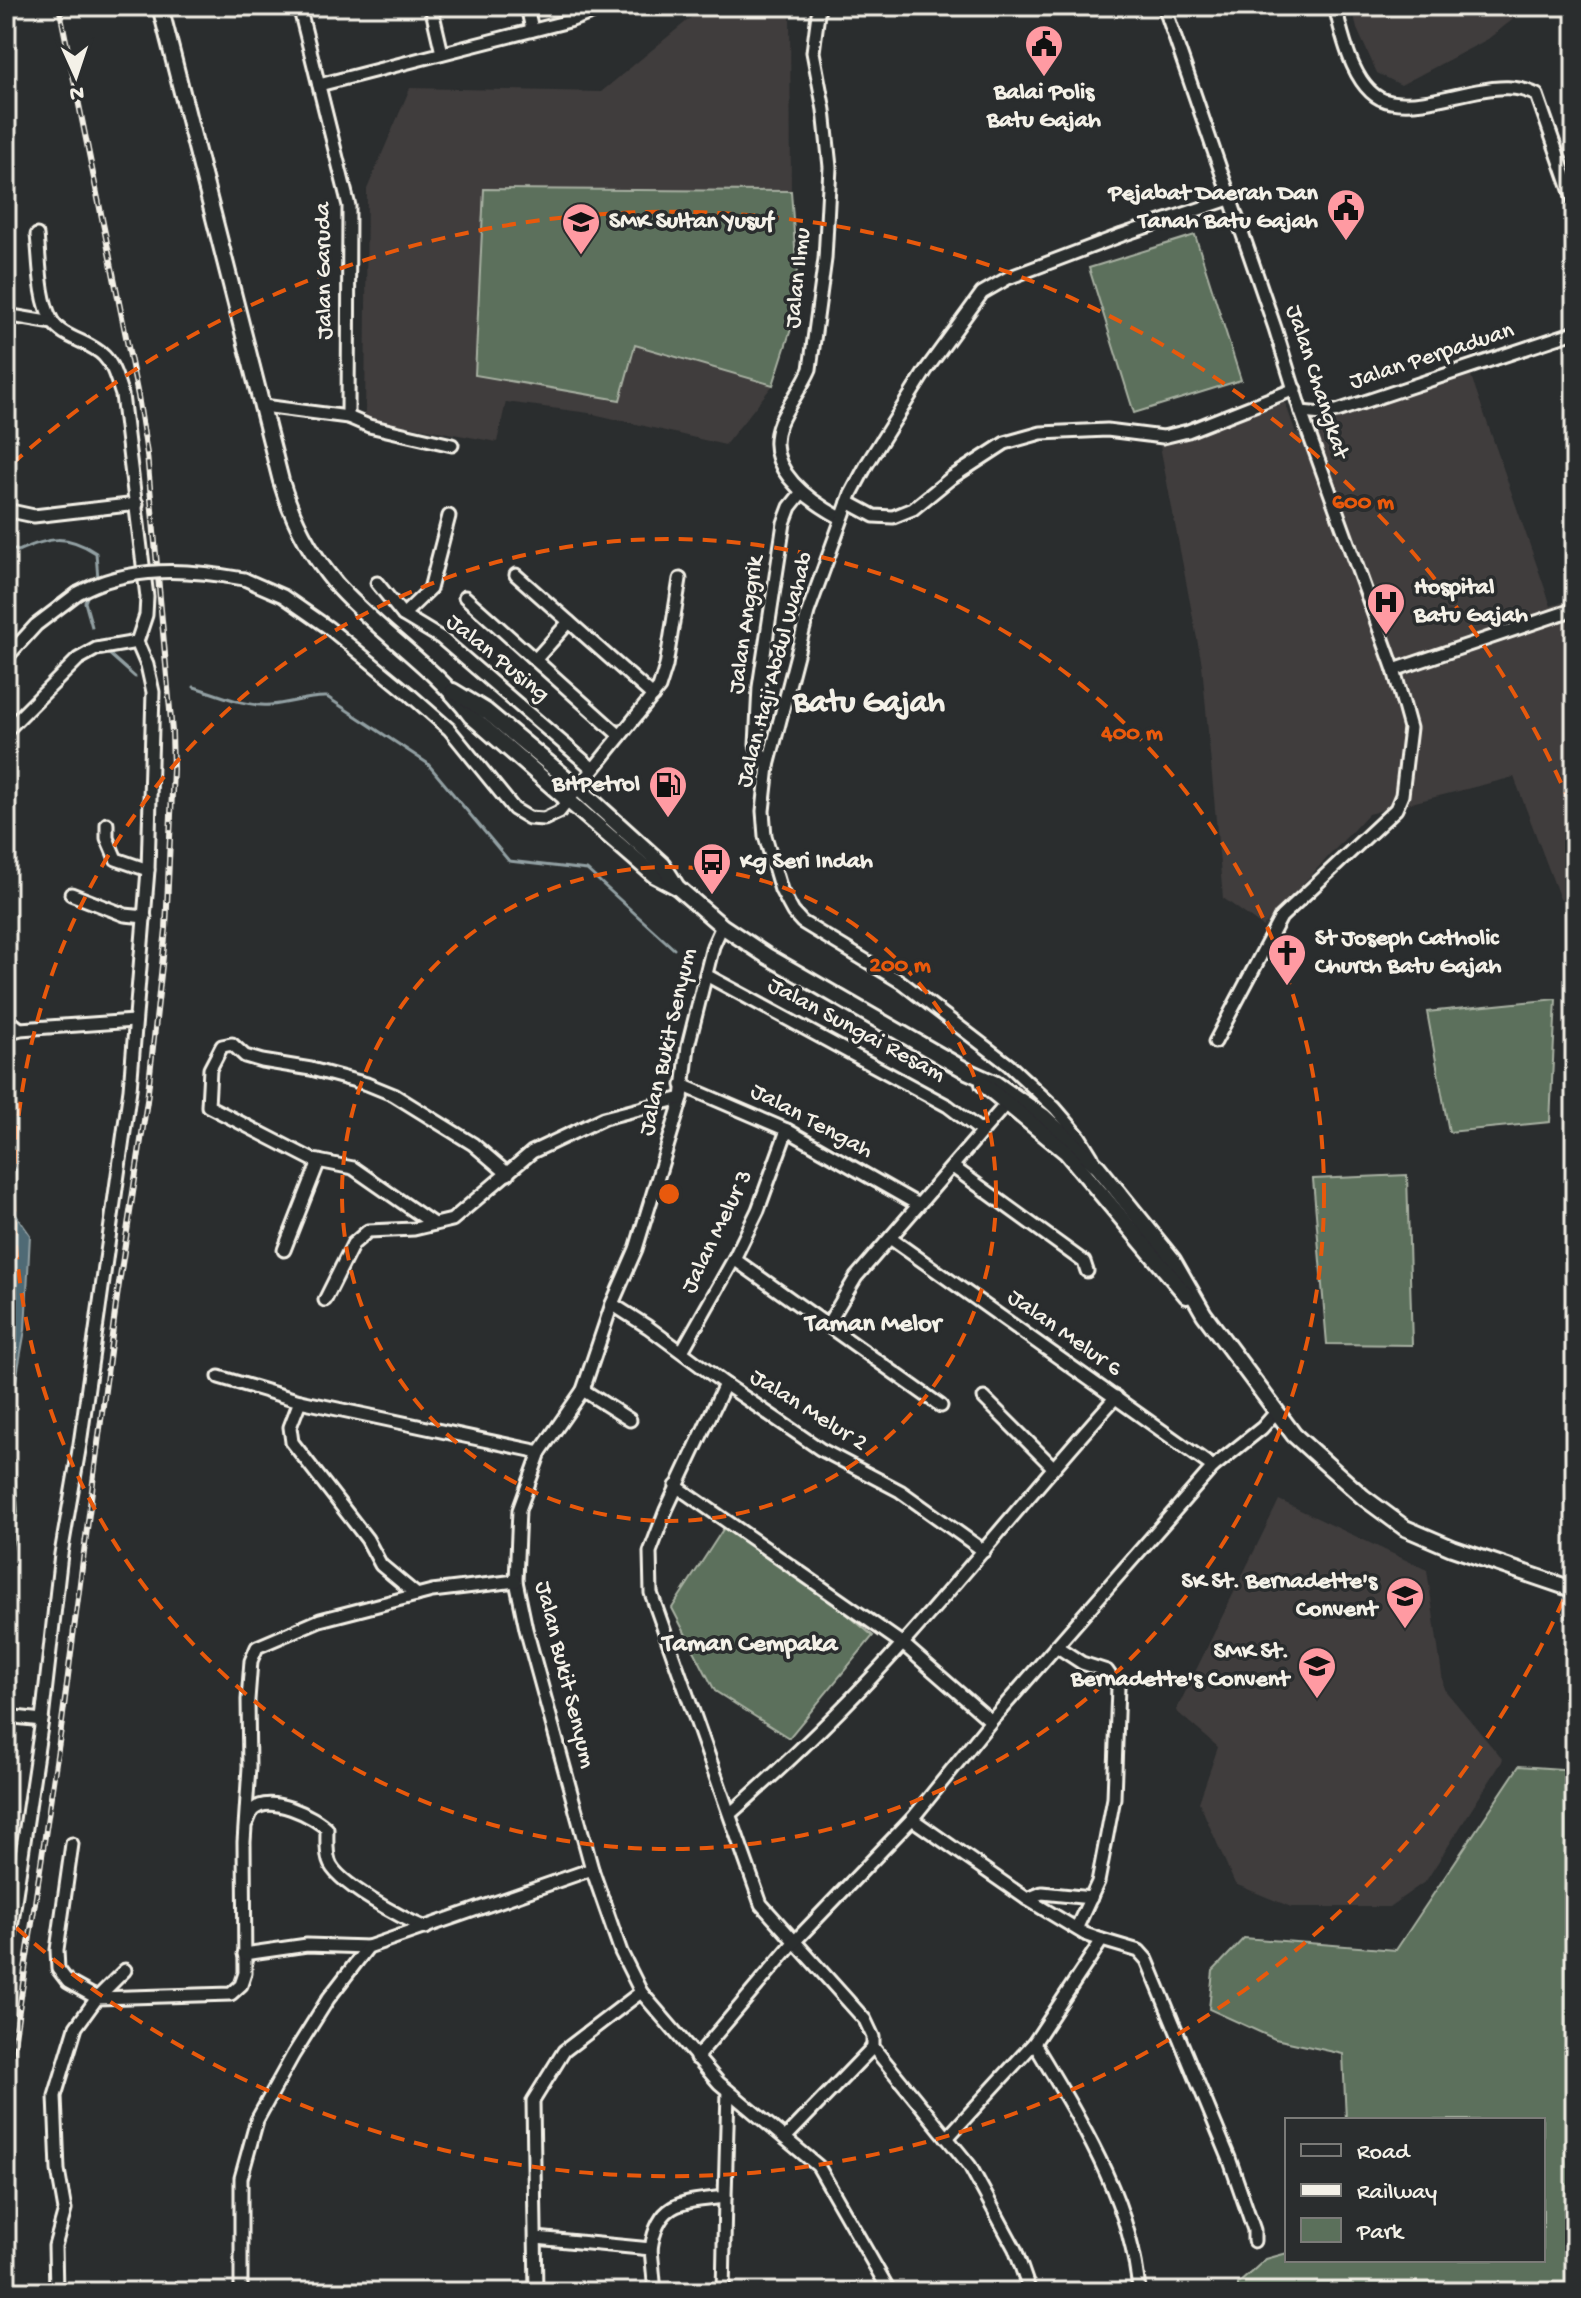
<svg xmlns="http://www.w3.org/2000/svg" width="1581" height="2298" viewBox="0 0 1581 2298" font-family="'Gochi Hand',sans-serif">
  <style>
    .built { fill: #3f3c3c }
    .green { fill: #5b705b; stroke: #a8b0a2; stroke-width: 2 }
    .water { fill: #506a75; stroke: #92a0a3; stroke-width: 2 }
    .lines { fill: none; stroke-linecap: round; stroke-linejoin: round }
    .stream { stroke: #92a0a3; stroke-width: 3 }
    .minor-casing { stroke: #f4f1e8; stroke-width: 17 }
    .major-casing { stroke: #f4f1e8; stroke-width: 20 }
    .minor { stroke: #2a2d2e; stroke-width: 11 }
    .major { stroke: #2a2d2e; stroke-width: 14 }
    .rail-casing { stroke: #f4f1e8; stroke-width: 6 }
    .rail { stroke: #2a2d2e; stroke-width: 3; stroke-dasharray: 9; stroke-linecap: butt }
    .minor-bridge-casing { stroke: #f4f1e8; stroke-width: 17; stroke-linecap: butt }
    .minor-bridge { stroke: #2a2d2e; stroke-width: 11 }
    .ring { fill: none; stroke: #e8590c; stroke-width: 4; stroke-dasharray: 14 10 }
    .labels { text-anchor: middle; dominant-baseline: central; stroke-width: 7; stroke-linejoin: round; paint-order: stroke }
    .poi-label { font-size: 24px; font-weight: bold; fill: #f4f1e8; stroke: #2a2d2e; text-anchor: end }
    .street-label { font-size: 24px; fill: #f4f1e8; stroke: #2a2d2e }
    .neighbourhood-label { font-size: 26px; font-weight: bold; fill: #f4f1e8; stroke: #2a2d2e }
    .district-label { font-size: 32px; font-weight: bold; fill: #f4f1e8; stroke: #2a2d2e }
    .centre { fill: #e8590c; stroke: #2a2d2e; stroke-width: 4 }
    .ring-label { font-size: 24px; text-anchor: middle; font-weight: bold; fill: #e8590c; stroke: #2a2d2e; stroke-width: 7; stroke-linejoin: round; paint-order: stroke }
  </style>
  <rect width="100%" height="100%" fill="#2a2d2e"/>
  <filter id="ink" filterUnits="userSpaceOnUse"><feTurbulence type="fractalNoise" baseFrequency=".0125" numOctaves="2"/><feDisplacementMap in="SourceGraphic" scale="16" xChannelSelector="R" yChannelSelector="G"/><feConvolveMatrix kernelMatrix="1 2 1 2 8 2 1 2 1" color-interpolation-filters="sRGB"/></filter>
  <g filter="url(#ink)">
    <g class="built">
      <polygon points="705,6 790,6 791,191 799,304 773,385 725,445 589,413 506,402 497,442 365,418 367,189 410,88 601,92"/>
      <polygon points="1352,6 1530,6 1488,39 1401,85 1377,73 1357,29"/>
      <polygon points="1470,373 1551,606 1575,598 1575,907 1560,899 1514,777 1368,814 1263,927 1223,898 1202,665 1160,446 1285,402 1296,433"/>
      <polygon points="1279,1500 1427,1570 1444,1689 1503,1760 1426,1881 1389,1907 1291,1907 1235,1884 1199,1802 1218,1747 1176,1711"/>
    </g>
    <g class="green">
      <polygon points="484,189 791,191 799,304 773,385 635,345 620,400 475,375"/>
      <polygon points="1195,235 1241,380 1134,413 1089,268"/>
      <polygon points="1556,999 1550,1122 1449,1132 1427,1012"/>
      <polygon points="1407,1175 1412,1345 1327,1344 1313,1179"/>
      <polygon points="14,1460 18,1512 6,1580 6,1461"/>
      <polygon points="731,1517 873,1636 789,1738 715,1691 672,1608"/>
      <polygon points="1519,1766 1575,1770 1575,2292 1238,2292 1238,2284 1266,2259 1287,2253 1287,2260 1543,2260 1543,2120 1346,2120 1343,2054 1275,2039 1209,2009 1213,1971 1244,1938 1396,1950"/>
    </g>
    <polygon class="water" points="6,1164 16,1169 14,1212 30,1235 25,1330 12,1403 6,1421"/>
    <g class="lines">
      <g class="stream">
        <path d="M6 546 18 551C49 537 67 534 96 553L98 579"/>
        <polyline points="89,592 85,602 92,627"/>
        <polyline points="109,654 135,677"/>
        <path d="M194 687C218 694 245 707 270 705 290 704 307 696 327 697L427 763 509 861 587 870 674 949"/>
      </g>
      <defs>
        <g id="minor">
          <polyline points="299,6 349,206 348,417"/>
          <polyline points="431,6 442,53"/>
          <polyline points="527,6 532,30"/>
          <path d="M819 6 813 52 824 110 830 167 825 259 810 369C802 388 788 404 780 423 762 468 808 500 841 518"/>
          <polyline points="1164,6 1275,328 1301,412 1394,670 1410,728 1402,795 1396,809 1281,917 1215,1042"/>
          <path d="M1335 6C1342 36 1355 97 1391 102 1418 107 1450 96 1477 91 1498 87 1517 85 1537 95L1575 204"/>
          <polyline points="319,85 569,21 591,13 601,6"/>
          <path d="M37 235C40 261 39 298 52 321 63 339 90 341 104 356 114 366 117 381 122 395L147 597 146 615 137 642"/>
          <polyline points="6,315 53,323"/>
          <polyline points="263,406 348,417 369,426 452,445"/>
          <polyline points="1301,412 1323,414 1337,411 1575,332"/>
          <polyline points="848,502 874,516 893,517 913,509 951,478 1005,443 1041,433 1107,430 1163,437 1188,431 1295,389"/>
          <polyline points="6,510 34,516 137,504"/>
          <polyline points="516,575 653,696"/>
          <polyline points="244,579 283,596 329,628 408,693 449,729 514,809 529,818 544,819 559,812 659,688 666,666 680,579"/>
          <polyline points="377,583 403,615 441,638 592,768"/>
          <polyline points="465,597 620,736"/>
          <polyline points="403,615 430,589 449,516"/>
          <polyline points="6,658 36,625 78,593"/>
          <polyline points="535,660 569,622"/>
          <polyline points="1394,670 1575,609"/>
          <polyline points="6,731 78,659 96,649 137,642 147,665 153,692 148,870 130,1089 80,1444 61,1554 42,1720 6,1962"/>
          <polyline points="768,766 756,745 759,687 784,523 790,507 802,492"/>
          <polyline points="107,824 107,838 116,859 148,870"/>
          <polyline points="71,894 125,915 145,917"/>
          <polyline points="722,926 713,946 688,1046 682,1098 636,1249 612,1304 583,1390 540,1452 519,1510 516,1581 526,1629 592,1869 621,1952 641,1992 719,2083 818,2166 890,2292"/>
          <polyline points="706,975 948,1106 981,1131"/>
          <polyline points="6,1018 20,1029"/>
          <polyline points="6,1034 20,1029 134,1021"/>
          <polyline points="682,1085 787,1130 917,1204"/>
          <polyline points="1092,1157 1079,1136 1055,1108 1009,1065 901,982 802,922 793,912 781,890 765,836 763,811 768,766 808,612 851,494 867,464 926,370 982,293 1008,278 1122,235 1229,199"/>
          <polyline points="953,1167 1084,1262 1087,1271"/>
          <polyline points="432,1223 353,1168 313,1160 208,1106 210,1069 222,1046 232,1044 245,1056 262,1061 311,1069 367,1084 394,1095 473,1144 508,1174"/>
          <polyline points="890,1238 1213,1467"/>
          <polyline points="284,1250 319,1161"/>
          <polyline points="734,1259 941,1406"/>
          <polyline points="325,1300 353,1244 368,1231 414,1229 452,1220 532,1152 604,1118 682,1098"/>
          <polyline points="612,1304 648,1327 725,1384 820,1449 900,1491 984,1551"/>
          <polyline points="828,1324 856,1277 1006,1104"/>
          <polyline points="682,1351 734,1259 758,1210 787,1130"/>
          <polyline points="219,1377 300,1401 540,1452"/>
          <polyline points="725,1384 666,1510 650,1552 651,1593 761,1904 865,2020 873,2037 873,2047 970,2166 1015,2249 1030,2292"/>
          <polyline points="583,1390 630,1420"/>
          <polyline points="984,1398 1052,1466"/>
          <polyline points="300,1401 290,1427 292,1442 367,1539 381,1565 417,1595"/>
          <polyline points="676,1486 903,1644 991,1721"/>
          <polyline points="1056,1646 1082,1663 1107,1671 1118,1687 1114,1798 1098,1882 1077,1927"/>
          <polyline points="6,1716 42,1720"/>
          <path d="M730 1814C791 1760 850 1703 904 1642 976 1562 1043 1477 1116 1397"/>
          <polyline points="912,1819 1027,1899 1085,1934 1102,1940 1034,2043 947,2138"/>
          <path d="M247 1822C249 1818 250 1813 253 1810 270 1794 314 1816 327 1829 327 1839 326 1851 329 1861 335 1883 404 1919 426 1928"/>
          <polyline points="72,1844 57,1950 58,1969 68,1982 97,1998 231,1994 241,1985 245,1973 244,1842 249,1767 248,1700 251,1661 257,1647 320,1620 432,1591 516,1581"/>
          <polyline points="1027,1899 1042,1893 1091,1898"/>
          <polyline points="1102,1940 1139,1951 1147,1960 1229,2158 1254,2230 1254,2241"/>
          <polyline points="244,1954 307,1945 368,1947"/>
          <path d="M1034 2043C1079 2119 1132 2201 1139 2292"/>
          <polyline points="696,2058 795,1941 912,1819 991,1721 1213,1467 1262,1428 1276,1412"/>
          <polyline points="786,2137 873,2047"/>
          <polyline points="536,2238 651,2249 655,2292"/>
          <path d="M651 2249C658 2201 682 2202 725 2197L728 2091"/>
          <polyline points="56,2292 55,2246 65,2210 58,2170 55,2096 76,2027 97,1998 125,1970"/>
          <polyline points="241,2292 241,2178 257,2120 293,2055 328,1999 368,1947 592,1869"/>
          <polyline points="536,2292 533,2101 564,2051 641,1992"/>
          <polyline points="723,2292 725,2197"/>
        </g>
        <g id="major">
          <path d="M160 6 281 481C292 519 310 553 335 583 377 631 433 665 471 716L654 875 675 886"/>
          <polyline points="453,691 486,711 577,787 663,865 677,887 722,926 767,956 967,1071 996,1084 1043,1116 1098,1167 1173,1260 1204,1314 1294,1435 1363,1497 1405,1528 1452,1548 1575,1590"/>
          <polyline points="983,1084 1066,1152 1187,1296"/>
        </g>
      </defs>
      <use href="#minor" class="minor-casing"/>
      <use href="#major" class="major-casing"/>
      <use href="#minor" class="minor"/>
      <use href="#major" class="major"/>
      <defs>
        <polyline id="rail" points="6,2097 62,1722 117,1297 147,1101 166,929 173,769 172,732 147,454 138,396 59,6"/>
      </defs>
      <use href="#rail" class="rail-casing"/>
      <use href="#rail" class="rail"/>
      <defs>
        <path id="minor-bridge" d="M78 593C130 565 188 569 244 579"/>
      </defs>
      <use href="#minor-bridge" class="minor-bridge-casing"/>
      <use href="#minor-bridge" class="minor-bridge"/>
    </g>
  </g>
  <g class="ring">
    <circle cx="669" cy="1194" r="327"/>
    <circle cx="669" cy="1194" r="655"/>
    <path d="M1573 1578A982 982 0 0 1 12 1924M12 464A982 982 0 0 1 1573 810"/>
  </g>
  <defs>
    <symbol id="civic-pin" viewBox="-11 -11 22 30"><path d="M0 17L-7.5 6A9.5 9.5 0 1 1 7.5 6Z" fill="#ff9aa2" stroke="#2a2d2e"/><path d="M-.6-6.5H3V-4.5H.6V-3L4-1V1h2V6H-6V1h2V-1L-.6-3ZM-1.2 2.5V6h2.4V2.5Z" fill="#111"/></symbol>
    <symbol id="school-pin" viewBox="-11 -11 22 30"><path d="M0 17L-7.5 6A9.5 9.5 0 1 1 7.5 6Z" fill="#ff9aa2" stroke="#2a2d2e"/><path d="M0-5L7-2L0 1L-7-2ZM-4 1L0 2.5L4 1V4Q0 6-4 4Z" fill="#111"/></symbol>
    <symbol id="hospital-pin" viewBox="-11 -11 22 30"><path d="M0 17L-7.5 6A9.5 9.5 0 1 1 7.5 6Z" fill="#ff9aa2" stroke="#2a2d2e"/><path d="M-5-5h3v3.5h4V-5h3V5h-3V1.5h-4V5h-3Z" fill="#111"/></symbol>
    <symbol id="fuel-pin" viewBox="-11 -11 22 30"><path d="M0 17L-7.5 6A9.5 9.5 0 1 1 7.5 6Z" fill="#ff9aa2" stroke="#2a2d2e"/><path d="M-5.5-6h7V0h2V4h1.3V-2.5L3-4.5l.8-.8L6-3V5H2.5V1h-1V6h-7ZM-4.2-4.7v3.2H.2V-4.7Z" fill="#111"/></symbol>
    <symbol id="bus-pin" viewBox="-11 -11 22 30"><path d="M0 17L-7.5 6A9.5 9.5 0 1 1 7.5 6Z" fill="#ff9aa2" stroke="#2a2d2e"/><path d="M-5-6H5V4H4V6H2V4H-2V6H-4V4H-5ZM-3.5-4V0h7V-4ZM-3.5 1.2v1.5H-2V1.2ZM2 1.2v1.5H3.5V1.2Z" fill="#111"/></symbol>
    <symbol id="church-pin" viewBox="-11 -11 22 30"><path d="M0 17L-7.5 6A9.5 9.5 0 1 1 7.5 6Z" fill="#ff9aa2" stroke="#2a2d2e"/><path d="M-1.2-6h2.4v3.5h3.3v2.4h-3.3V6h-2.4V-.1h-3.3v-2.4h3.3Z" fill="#111"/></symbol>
  </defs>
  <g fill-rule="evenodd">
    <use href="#civic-pin" x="1022" y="22" width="44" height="60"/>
    <use href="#civic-pin" x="1324" y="186" width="44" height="60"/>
    <use href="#school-pin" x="559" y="200" width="44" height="60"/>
    <use href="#hospital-pin" x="1364" y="580" width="44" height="60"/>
    <use href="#fuel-pin" x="646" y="763" width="44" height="60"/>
    <use href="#bus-pin" x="690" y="840" width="44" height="60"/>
    <use href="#church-pin" x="1265" y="931" width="44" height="60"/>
    <use href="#school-pin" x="1383" y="1574" width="44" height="60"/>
    <use href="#school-pin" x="1295" y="1644" width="44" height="60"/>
  </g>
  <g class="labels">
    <g class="poi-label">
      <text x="1044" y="93" text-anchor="middle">Balai Polis<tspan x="1044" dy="28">Batu Gajah</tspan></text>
      <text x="1318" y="194">Pejabat Daerah Dan<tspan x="1318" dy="28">Tanah Batu Gajah</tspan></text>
      <text x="609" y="222" text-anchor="start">SMK Sultan Yusuf</text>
      <text x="1414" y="588" text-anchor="start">Hospital<tspan x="1414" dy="28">Batu Gajah</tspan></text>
      <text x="640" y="785">BHPetrol</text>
      <text x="740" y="862" text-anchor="start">Kg Seri Indah</text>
      <text x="1315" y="939" text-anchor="start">St Joseph Catholic<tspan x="1315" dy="28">Church Batu Gajah</tspan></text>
      <text x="1377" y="1582">SK St. Bernadette's<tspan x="1377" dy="28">Convent</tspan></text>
      <text x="1289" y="1652">SMK St.<tspan x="1289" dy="28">Bernadette's Convent</tspan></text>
    </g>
    <g class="street-label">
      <text transform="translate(325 271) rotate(-91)">Jalan Garuda</text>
      <text transform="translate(799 278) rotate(-84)">Jalan Ilmu</text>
      <text transform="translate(1432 357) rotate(-18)">Jalan Perpaduan</text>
      <text transform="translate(1316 382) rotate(72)">Jalan Changkat</text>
      <text transform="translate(747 625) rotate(-82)">Jalan Anggrik</text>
      <text transform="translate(497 659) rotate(39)">Jalan Pusing</text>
      <text transform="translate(776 670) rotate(-75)">Jalan Haji Abdul Wahab</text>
      <text transform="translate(856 1031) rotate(28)">Jalan Sungai Resam</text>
      <text transform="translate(669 1042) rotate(-77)">Jalan Bukit Senyum</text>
      <text transform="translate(811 1122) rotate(28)">Jalan Tengah</text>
      <text transform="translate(718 1232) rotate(-64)">Jalan Melur 3</text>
      <text transform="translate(1064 1334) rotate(35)">Jalan Melur 6</text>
      <text transform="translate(808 1411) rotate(32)">Jalan Melur 2</text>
      <text transform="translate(564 1675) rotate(76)">Jalan Bukit Senyum</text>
    </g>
    <g class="neighbourhood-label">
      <text x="873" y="1325">Taman Melor</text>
      <text x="750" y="1645">Taman Cempaka</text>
    </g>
    <g class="district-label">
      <text x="869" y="704">Batu Gajah</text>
    </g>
  </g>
  <circle cx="669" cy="1194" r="12" class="centre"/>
  <g class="ring-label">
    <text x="1363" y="508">600 m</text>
    <text x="1132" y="739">400 m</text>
    <text x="900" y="971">200 m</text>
  </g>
  <rect width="1581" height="2298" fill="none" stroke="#2a2d2e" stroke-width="32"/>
  <rect x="16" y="16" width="1549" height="2266" fill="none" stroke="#f4f1e8" stroke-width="3" filter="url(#ink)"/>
  <rect x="1285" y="2118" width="260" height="144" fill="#2a2d2e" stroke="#7b7b78" stroke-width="2"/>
  <rect x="1301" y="2144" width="40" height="12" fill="#2a2d2e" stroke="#7b7b78" stroke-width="2"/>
  <text x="1357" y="2158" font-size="24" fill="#f4f1e8">Road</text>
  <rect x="1301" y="2184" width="40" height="12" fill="#f4f1e8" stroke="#7b7b78" stroke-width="2"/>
  <text x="1357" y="2198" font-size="24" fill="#f4f1e8">Railway</text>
  <rect x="1301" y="2218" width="40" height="24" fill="#5b705b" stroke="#7b7b78" stroke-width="2"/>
  <text x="1357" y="2238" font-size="24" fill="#f4f1e8">Park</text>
  <g transform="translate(76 76) rotate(177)" stroke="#2a2d2e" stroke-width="6" paint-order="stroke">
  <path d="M0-6L14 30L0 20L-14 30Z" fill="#f4f1e8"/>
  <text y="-12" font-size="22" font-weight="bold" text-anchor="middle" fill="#f4f1e8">N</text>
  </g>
</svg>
